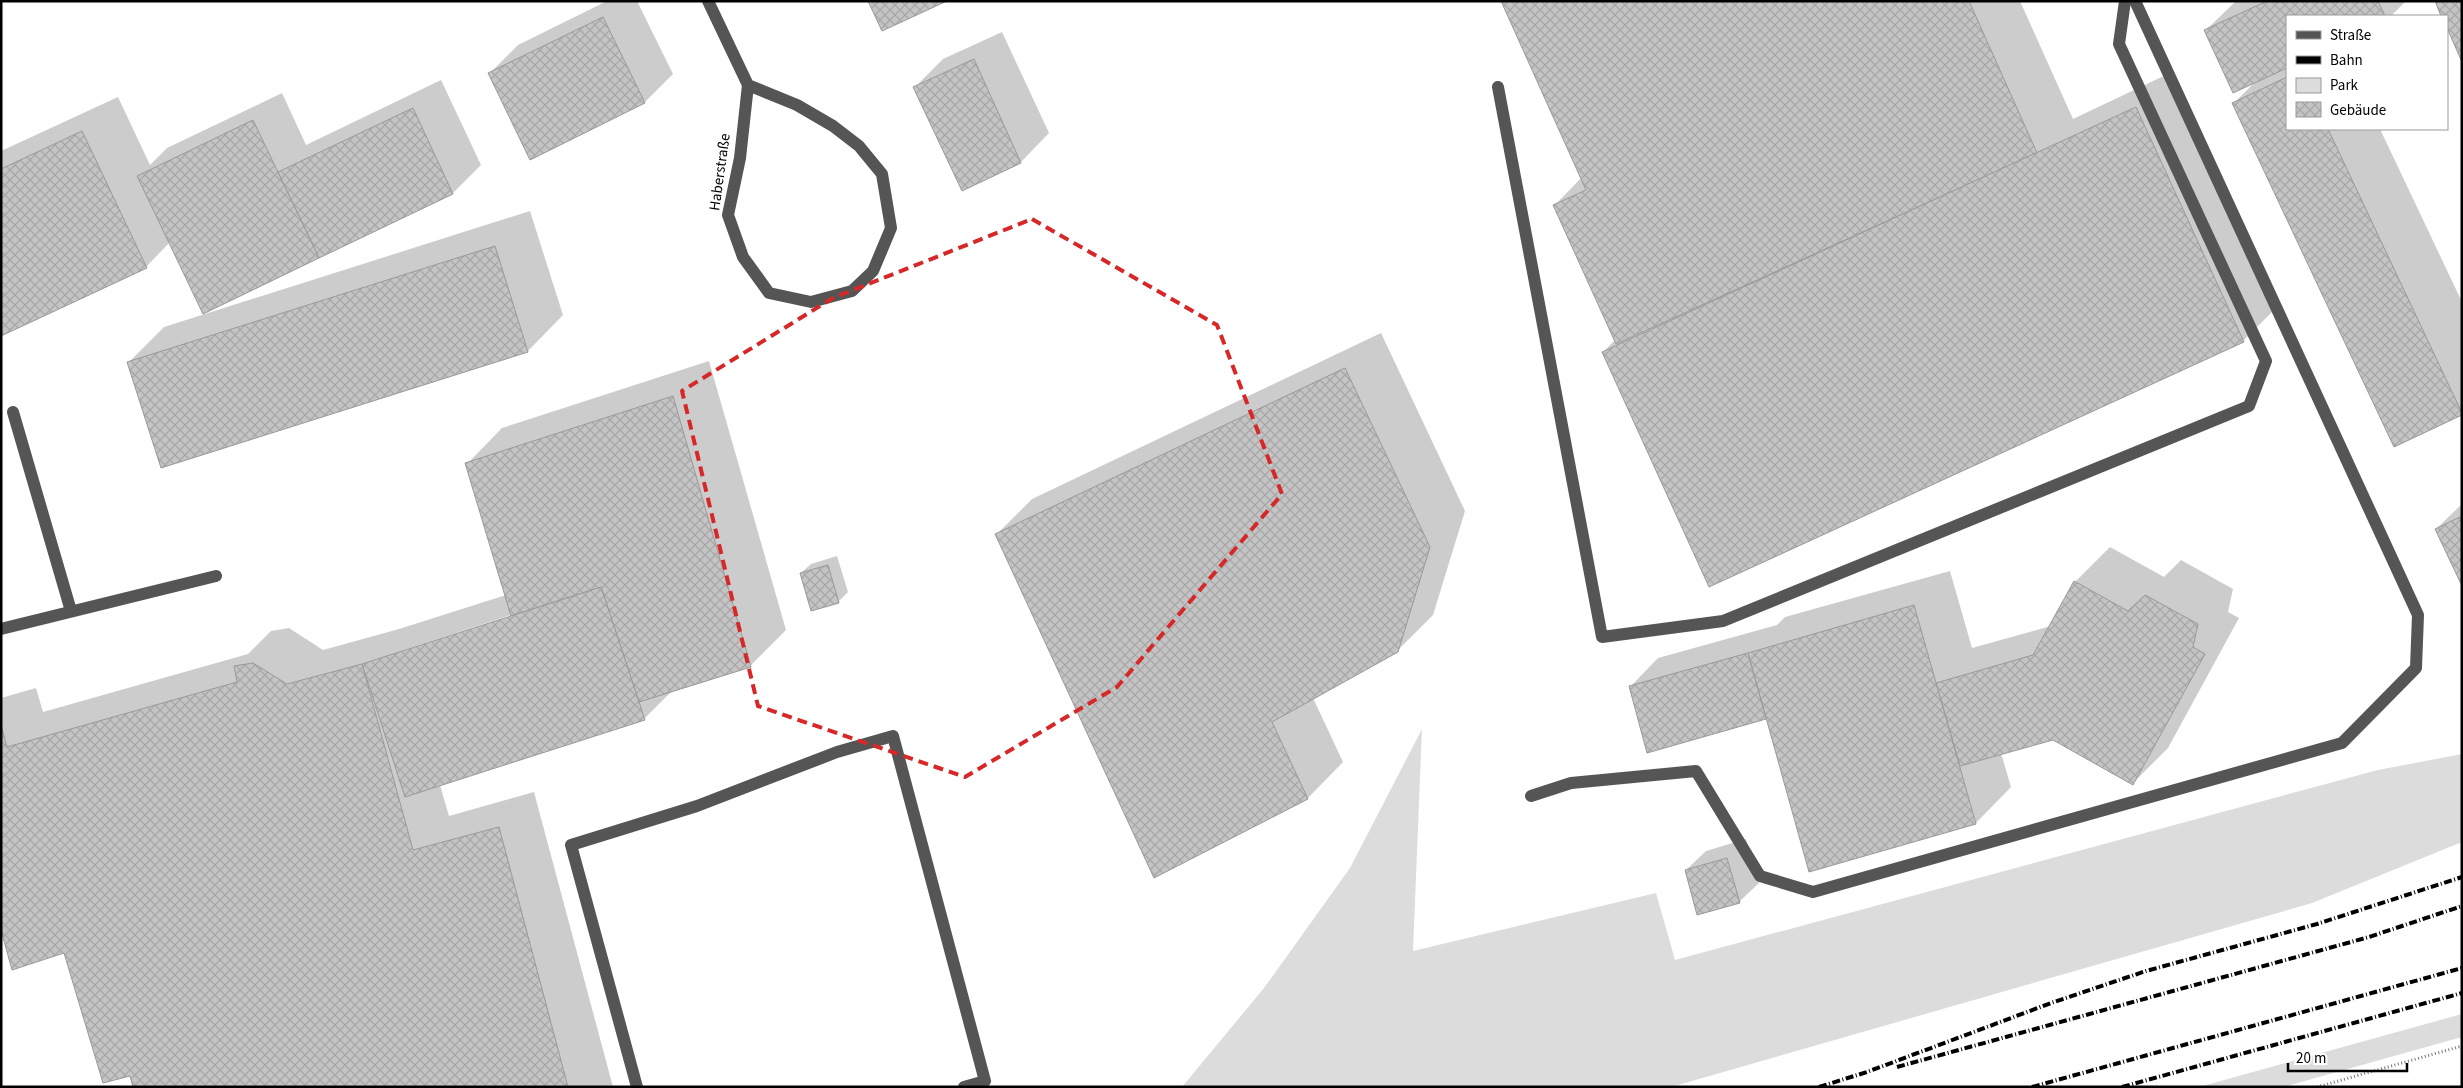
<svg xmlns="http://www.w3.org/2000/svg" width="2463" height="1088" viewBox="0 0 2463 1088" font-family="'Source Sans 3',sans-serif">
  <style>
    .green { fill: #dcdcdc }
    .shadow { fill: #0003; fill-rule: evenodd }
    .building { fill: url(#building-cross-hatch); stroke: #999 }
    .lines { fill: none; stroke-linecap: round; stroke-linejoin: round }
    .path { stroke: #777; stroke-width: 3; stroke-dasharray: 1 2.5; stroke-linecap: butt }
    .minor { stroke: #555; stroke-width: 12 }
    .rail { stroke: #000; stroke-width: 4; stroke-dasharray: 8 2.5 1 2.5; stroke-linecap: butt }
    .marked { fill: none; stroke: #d62828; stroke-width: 4; stroke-dasharray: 10 6; stroke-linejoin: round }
    .labels { text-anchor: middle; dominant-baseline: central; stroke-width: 4; stroke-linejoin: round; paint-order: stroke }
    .street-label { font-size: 15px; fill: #000; stroke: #fff }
  </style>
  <defs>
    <pattern id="building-cross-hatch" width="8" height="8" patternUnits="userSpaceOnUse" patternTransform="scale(1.25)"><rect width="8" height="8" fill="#c4c4c4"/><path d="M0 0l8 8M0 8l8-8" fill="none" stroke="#a7a7a7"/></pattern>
  </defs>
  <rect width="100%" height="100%" fill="#fff"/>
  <g class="green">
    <polygon points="1422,729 1413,951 1656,893 1675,960 2378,770 2462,754 2462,842 2312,903 1671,1087 1182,1087 1264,988 1350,868"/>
    <polygon points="2462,1014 2462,1037 2283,1087 2199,1087"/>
  </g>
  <g class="shadow">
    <polygon points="607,1 637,1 673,74 645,102 531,158 490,73 518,45"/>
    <polygon points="1502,1 2020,1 2073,119 2172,72 2278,306 2243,341 1603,352 1615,340 1555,205 1582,177"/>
    <polygon points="2236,1 2406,1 2391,16 2287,16 2287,129 2380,129 2462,302 2462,414 2234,103 2255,82 2205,31"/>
    <polygon points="1002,32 1049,133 1021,162 962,189 915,87 943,59"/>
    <polygon points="441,80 481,165 453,193 203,312 170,242 146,267 1,334 1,151 118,97 150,165 167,148 282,93 306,145"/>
    <polygon points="530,211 563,315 528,351 162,467 129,362 164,327"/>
    <polygon points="1381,333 1465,511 1433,615 1397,651 1313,698 1343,762 1308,798 1155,877 996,535 1032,499"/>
    <path d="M709 361 786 630 750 666 673 690 644 719 440 785 449 816 534 792 613 1087H135L131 1074 65 951 1 925V698L36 688 43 712 248 654 271 631 289 628 323 650 399 629 506 595 467 464 502 428ZM517 613 518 615 404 652V650Z"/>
    <polygon points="2462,504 2462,583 2436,529"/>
    <polygon points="2110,547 2164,577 2181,560 2233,589 2228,612 2239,618 2168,748 2133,783 2053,739 2001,753 2011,787 1976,823 1767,717 1765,718 1630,687 1658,658 1777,625 1785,617 1950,571 1972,648 2051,626 2075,582"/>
    <polygon points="837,556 848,592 838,602 801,573 811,564"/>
    <polygon points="1746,839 1759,883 1739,902 1686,870 1706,851"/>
  </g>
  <g class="building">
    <polygon points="868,1 947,1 882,31"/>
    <polygon points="1501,1 1969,1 2037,153 1616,344 1553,205 1586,190"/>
    <polygon points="2267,1 2378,1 2385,16 2287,16 2287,68 2233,93 2204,30"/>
    <polygon points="2435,1 2462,1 2462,62 2447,28 2447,16 2441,16"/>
    <polygon points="603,17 645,103 530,160 488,73"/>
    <polygon points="974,59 1021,163 962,191 913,87"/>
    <polygon points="2287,77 2287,129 2328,129 2462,413 2462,415 2394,447 2232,103"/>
    <polygon points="2136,107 2244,342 1709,587 1602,352"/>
    <polygon points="413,108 453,194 319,258 278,172"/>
    <polygon points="253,120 319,258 203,314 137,176"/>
    <polygon points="82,131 147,268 1,336 1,169"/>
    <polygon points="495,246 528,352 161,468 127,362"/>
    <polygon points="1345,368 1430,547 1398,652 1272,722 1308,799 1154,878 995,534"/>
    <polygon points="673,396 751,667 639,702 601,587 511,616 465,463"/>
    <polygon points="2462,516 2462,586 2435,529"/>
    <polygon points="828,565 839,603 811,611 800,573"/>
    <polygon points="2074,581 2128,611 2145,595 2198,624 2193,647 2205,654 2133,785 2053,740 1960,766 1936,683 2033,655"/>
    <polygon points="601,587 645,720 405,797 362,664"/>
    <polygon points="1914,605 1976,824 1809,872 1748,653"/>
    <polygon points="1748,653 1766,719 1647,753 1629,686"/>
    <polygon points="253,663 287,684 362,664 413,850 499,827 568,1087 133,1087 130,1076 103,1083 64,953 12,970 1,930 1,725 7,747 237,682 234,666"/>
    <polygon points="1727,858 1740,903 1697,915 1685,870"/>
  </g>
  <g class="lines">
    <polyline class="path" points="2317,1087 2462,1046"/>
    <g class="minor">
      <polyline points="708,1 748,85 740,158 728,215 743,257 769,293 811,302 852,291 873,271 891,228 882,174 859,146 833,126 797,105 748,85"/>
      <polyline points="1498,87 1602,637 1723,621 2249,406 2266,361 2119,44 2125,1"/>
      <polyline points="13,412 71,611"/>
      <polyline points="1,629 216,576"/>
      <polyline points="1531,796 1571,783 1696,771 1760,876 1813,892 2342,743 2416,668 2418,615 2135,1"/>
      <polyline points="637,1087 571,845 697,806 837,752 893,736 985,1081 964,1087"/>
    </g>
    <g class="rail">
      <polyline points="1897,1067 2369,937 2462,906"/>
      <polyline points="1819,1087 1867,1072 2051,1003 2146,971 2317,924 2462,877"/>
      <polyline points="2032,1087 2462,968"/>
      <polyline points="2122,1087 2462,993"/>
    </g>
  </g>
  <path class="marked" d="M1032 219 1217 325 1282 494 1117 687 965 777 758 706 682 391 833 298Z"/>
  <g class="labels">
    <g class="street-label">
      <text transform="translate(720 172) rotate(-82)">Haberstraße</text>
    </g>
  </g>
  <rect width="2463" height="1088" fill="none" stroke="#000000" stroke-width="5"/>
  <rect x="2286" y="15" width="162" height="115" fill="#ffffff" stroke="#999999"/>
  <rect x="2296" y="31" width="25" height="8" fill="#555555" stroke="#999999"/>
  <text x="2330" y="40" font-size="15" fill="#000000">Straße</text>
  <rect x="2296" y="56" width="25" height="8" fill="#000000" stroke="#999999"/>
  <text x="2330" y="65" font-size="15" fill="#000000">Bahn</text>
  <rect x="2296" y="78" width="25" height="15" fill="#dcdcdc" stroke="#999999"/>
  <text x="2330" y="90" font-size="15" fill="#000000">Park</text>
  <rect x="2296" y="102" width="25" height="15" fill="url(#building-cross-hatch)" stroke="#999999"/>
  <text x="2330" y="115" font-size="15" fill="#000000">Gebäude</text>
  <path d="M2288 1063v8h119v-8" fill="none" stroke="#000000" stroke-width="2.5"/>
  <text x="2296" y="1063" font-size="15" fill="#000000" stroke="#ffffff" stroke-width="4" paint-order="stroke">20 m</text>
</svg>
